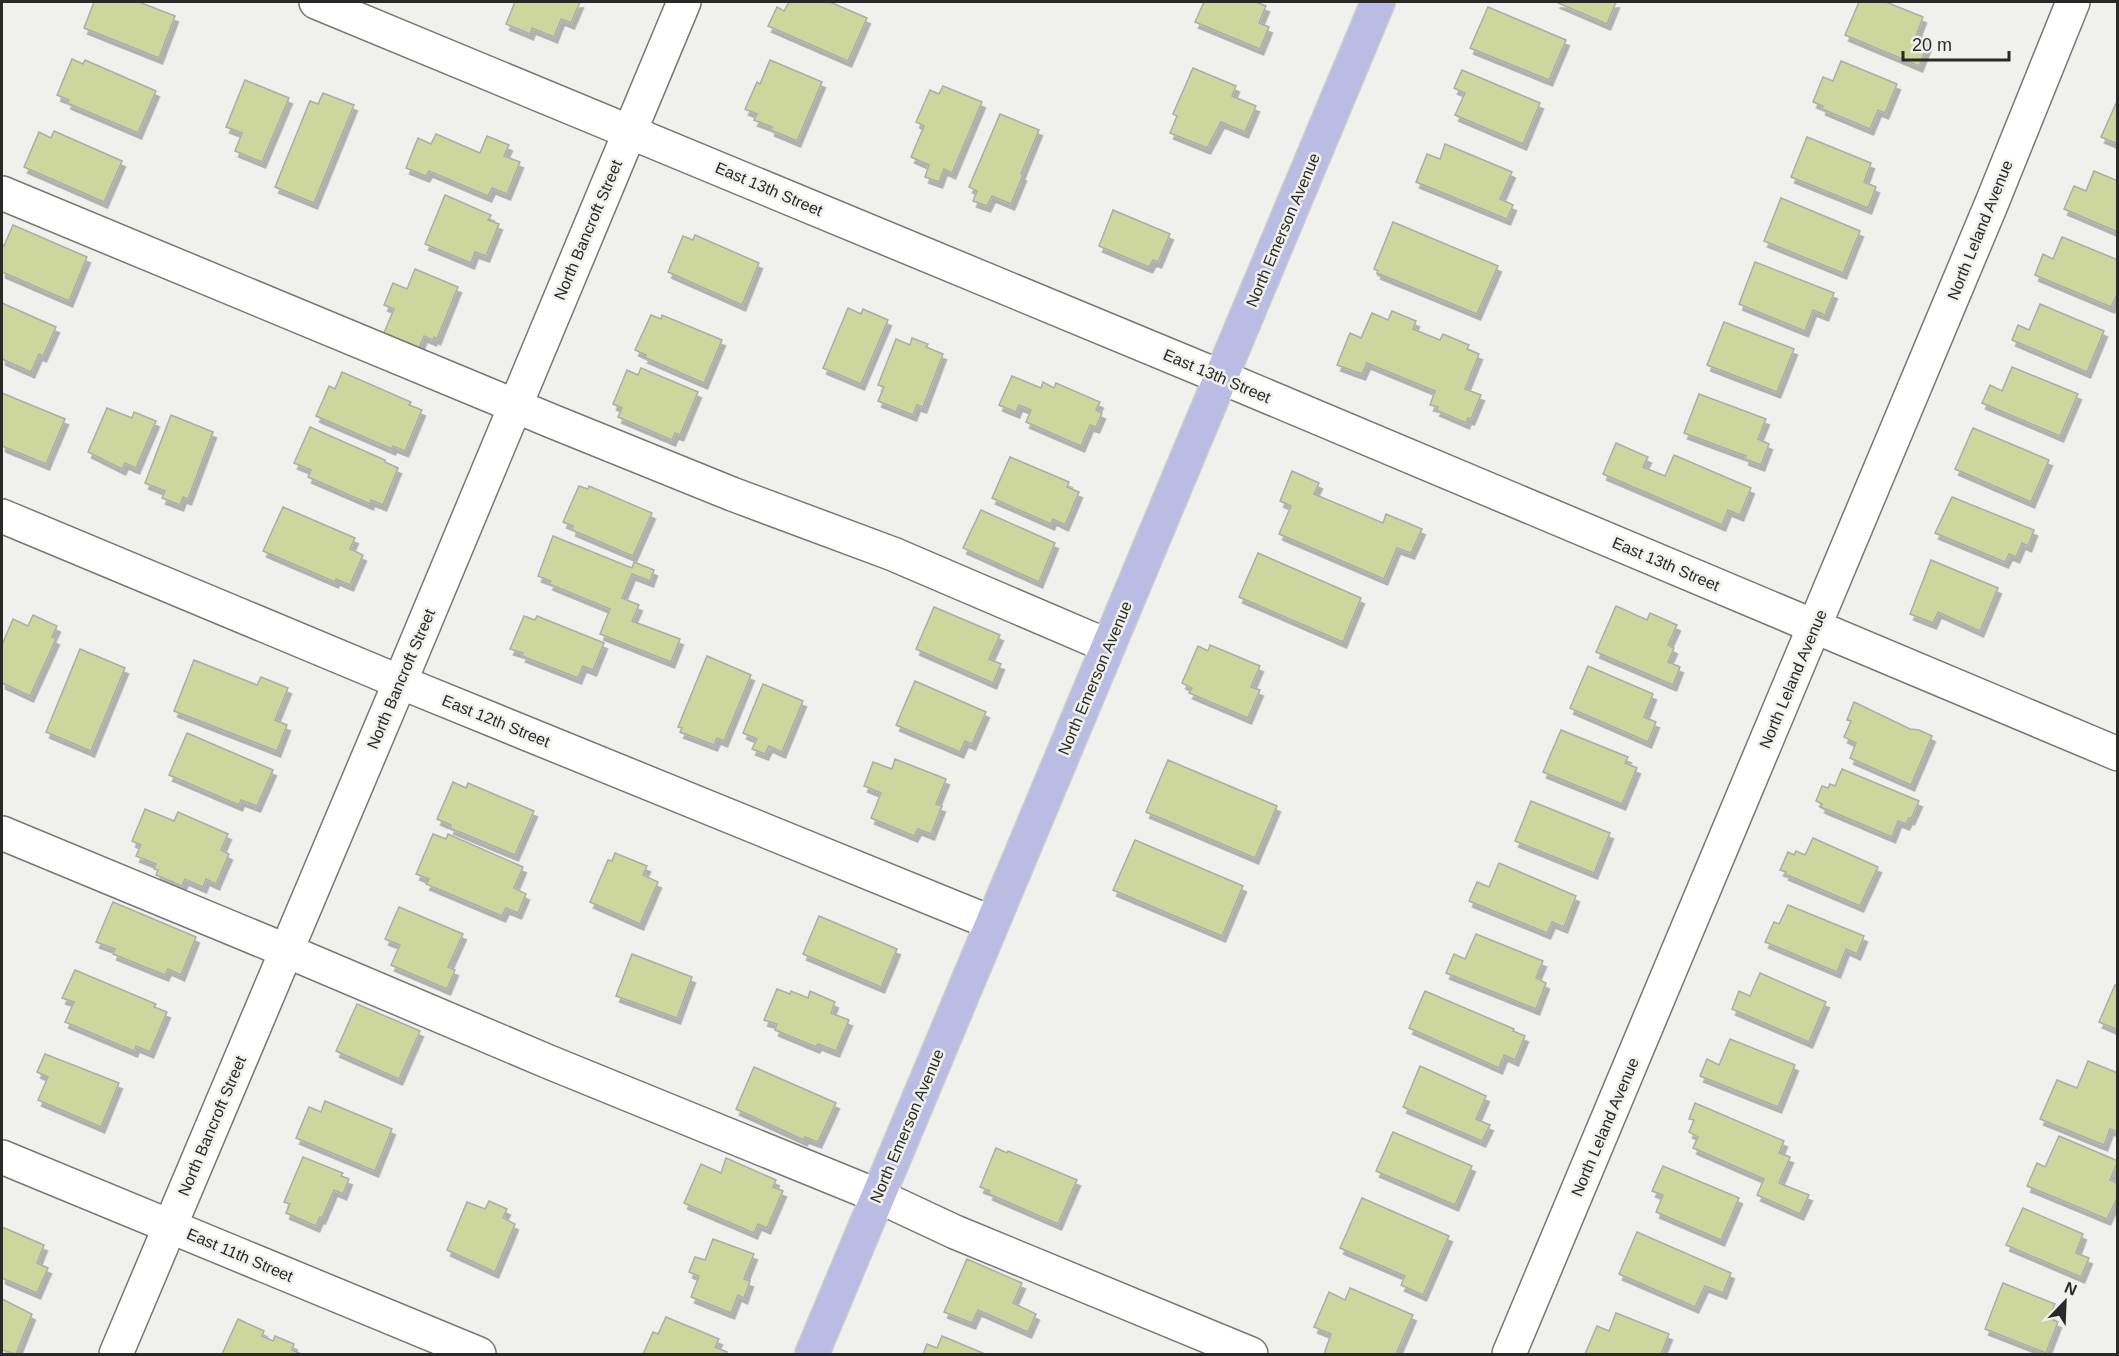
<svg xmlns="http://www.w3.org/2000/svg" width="2119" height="1356" viewBox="0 0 2119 1356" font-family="Arial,sans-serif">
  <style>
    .building { fill: #cdd79d; stroke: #acada9; stroke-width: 1.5; filter: url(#shadow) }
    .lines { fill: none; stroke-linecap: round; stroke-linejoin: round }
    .minor-casing { stroke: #777874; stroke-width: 36 }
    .major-casing { stroke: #cccccb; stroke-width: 36 }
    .minor { stroke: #fff; stroke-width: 33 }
    .major { stroke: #bbbce3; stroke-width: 33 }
    .labels { text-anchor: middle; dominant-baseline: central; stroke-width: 5; stroke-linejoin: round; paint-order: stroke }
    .street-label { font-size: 16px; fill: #292928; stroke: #f0f1ed }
  </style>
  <defs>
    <filter id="shadow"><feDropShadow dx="3.5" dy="6" stdDeviation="0" flood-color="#0004"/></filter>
  </defs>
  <rect width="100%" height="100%" fill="#f0f1ed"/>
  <g class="building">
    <polygon points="94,2 139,2 175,16 159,58 84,28"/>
    <polygon points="515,2 580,2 571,23 561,19 554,37 532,28 530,34 506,24"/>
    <polygon points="789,2 830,2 867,18 848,61 768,26 777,7 784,11"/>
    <polygon points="1204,2 1256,2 1266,6 1259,23 1269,27 1260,49 1195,22"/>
    <polygon points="1556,2 1616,2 1607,24"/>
    <polygon points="1859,2 1886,2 1923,17 1915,39 1928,44 1919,66 1845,35"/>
    <polygon points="1488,7 1566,40 1549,80 1470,48"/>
    <polygon points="72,59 83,64 85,60 156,91 138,133 67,103 69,100 57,95"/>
    <polygon points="770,60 822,82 797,141 771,130 772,127 754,120 757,114 745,109 757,82 760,84"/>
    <polygon points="1841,61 1897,84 1885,113 1878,110 1870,129 1822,109 1823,106 1813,102 1823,77 1833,81"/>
    <polygon points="1193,68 1236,86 1232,96 1256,106 1245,132 1221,122 1207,148 1170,133 1177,116 1173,114"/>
    <polygon points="1462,70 1540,103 1523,144 1455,115 1465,93 1454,88"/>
    <polygon points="245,80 289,98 262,162 235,151 242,133 226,127"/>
    <polygon points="943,86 982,102 952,173 944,169 939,182 925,177 929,165 911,157 924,126 916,122 930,90 939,94"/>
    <polygon points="323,93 354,105 314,203 275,187 310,101 318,104"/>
    <polygon points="2118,99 2118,144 2101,137"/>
    <polygon points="1000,114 1039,130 1021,174 1023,175 1011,204 992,196 987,206 973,201 977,191 969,187"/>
    <polygon points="54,131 122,161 104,202 24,167 39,132 51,138"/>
    <polygon points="436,134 480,153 487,136 509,145 504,156 520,162 507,194 492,188 488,196 429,171 426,176 406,168 418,138 431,144"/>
    <polygon points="1807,137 1871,163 1864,182 1876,187 1868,208 1791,177"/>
    <polygon points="1445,144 1512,172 1500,199 1513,205 1507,219 1416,182 1427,154 1440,159"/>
    <polygon points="2094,171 2118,181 2118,232 2064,209 2074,186 2086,191"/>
    <polygon points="445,195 491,215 488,220 499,224 486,256 475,252 471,263 425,244"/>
    <polygon points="1781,198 1860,231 1843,273 1764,241"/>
    <polygon points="1113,210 1170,234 1158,262 1153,260 1149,267 1099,246"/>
    <polygon points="1393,222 1498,266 1477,314 1377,273 1378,271 1374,269"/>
    <polygon points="13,225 87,257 69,301 2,272 2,244 4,246"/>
    <polygon points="695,235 759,263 742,305 668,272 683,236 693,240"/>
    <polygon points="2062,237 2118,260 2118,292 2111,307 2035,275 2043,254 2053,259"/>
    <polygon points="1755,262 1834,293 1825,315 1813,310 1805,331 1739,304"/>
    <polygon points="415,269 458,287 437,339 434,337 433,340 424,336 418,350 383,335 394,309 384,305 393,283 407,289"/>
    <polygon points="2,303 56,327 43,356 39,354 31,372 2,359"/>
    <polygon points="2040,304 2104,331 2087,372 2012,340 2018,325 2029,330"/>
    <polygon points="848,308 861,314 863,309 888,320 861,384 823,368"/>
    <polygon points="1392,311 1416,321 1413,329 1440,340 1443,334 1469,345 1467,349 1479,354 1465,389 1481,395 1471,419 1468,418 1466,423 1436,410 1438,407 1430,405 1435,391 1367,363 1362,374 1337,365 1350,333 1361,338 1372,313 1388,320"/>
    <polygon points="651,315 661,319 662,315 722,340 704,383 644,357 646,355 635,350"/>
    <polygon points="1724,322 1794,349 1777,392 1707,365"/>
    <polygon points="912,338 928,344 926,347 943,354 923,407 917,405 913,415 878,401 884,387 878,385 896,339 910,345"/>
    <polygon points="2012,367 2078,394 2060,436 1982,403 1990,385 2002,391"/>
    <polygon points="641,368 698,392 680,435 675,433 672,440 618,417 622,408 613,404 627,370 638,375"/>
    <polygon points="342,372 411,402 409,405 422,410 405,451 393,446 392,449 316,416 329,386 335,389"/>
    <polygon points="1012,376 1041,388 1043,382 1054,388 1056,383 1100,402 1096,410 1102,413 1096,427 1090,425 1081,446 1026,422 1031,410 1019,405 1016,412 999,405"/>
    <polygon points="2,393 65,419 46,464 2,446"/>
    <polygon points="1699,394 1766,419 1758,439 1769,444 1761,465 1745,459 1746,456 1684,433"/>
    <polygon points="107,408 132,418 134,412 156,421 136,468 125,463 122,469 88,452"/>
    <polygon points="171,415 213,432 188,499 183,497 180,505 162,498 165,491 145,483"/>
    <polygon points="310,427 385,460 385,462 398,468 383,505 371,500 370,504 308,477 311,470 294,463"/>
    <polygon points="1973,428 2049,460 2031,502 1955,469"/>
    <polygon points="1616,443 1648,457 1643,467 1665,476 1674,455 1751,488 1740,515 1728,510 1722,525 1603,474"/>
    <polygon points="1010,457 1069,482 1067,487 1079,492 1065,525 1053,519 1051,524 992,498"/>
    <polygon points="1292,471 1319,483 1314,494 1383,523 1386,514 1422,529 1411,553 1397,548 1384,579 1279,534 1291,506 1280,501"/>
    <polygon points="579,486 588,489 589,486 652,513 633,556 572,530 573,526 563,522"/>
    <polygon points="1952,497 2034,530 2028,546 2022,543 2016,557 2009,554 2005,562 1935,533"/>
    <polygon points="283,507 355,538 350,549 363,555 350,585 336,579 335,582 263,551"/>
    <polygon points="981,510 1055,543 1039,582 963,548"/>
    <polygon points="553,536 632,568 634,562 654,570 650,581 632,574 622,598 639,605 632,621 680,639 671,662 600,634 610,609 549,584 551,581 538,576"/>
    <polygon points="1258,553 1361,598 1343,642 1239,597"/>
    <polygon points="1931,560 1998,588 1980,631 1938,612 1933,623 1910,614"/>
    <polygon points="1616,606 1647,620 1650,613 1677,625 1668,645 1674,648 1668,662 1680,667 1673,685 1596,652"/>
    <polygon points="934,607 1000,635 989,659 1001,664 993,683 916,649"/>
    <polygon points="33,615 57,626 52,637 56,639 30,696 2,683 2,645 13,619 28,626"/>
    <polygon points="524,616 535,620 537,616 604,643 593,670 583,666 578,678 522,656 523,653 510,649"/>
    <polygon points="1210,645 1260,666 1251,687 1260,690 1248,718 1189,693 1192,688 1182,683 1198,646 1208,651"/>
    <polygon points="80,649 125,668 91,751 46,732"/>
    <polygon points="707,656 751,675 724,741 717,738 714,745 680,732 682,728 678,727"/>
    <polygon points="194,660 257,685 261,677 288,688 275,720 287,725 277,751 174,711"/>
    <polygon points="1588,666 1653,694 1644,717 1656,722 1648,742 1570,708"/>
    <polygon points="915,681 986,712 972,744 965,741 960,752 896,725"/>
    <polygon points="763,684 803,701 782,752 769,746 765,754 752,749 757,739 743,733"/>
    <polygon points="1854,702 1910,729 1919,730 1932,736 1911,785 1850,758 1856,743 1844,737 1851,721 1847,720"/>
    <polygon points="1561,730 1628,757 1625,763 1637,768 1622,804 1543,772"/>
    <polygon points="187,733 273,770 257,806 241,800 239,805 169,775"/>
    <polygon points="895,759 946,779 936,804 942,806 931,834 918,829 914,836 871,818 881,793 864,786 873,762 892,769"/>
    <polygon points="1168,760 1277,806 1255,858 1146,812"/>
    <polygon points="1842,769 1919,801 1911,819 1909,818 1906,824 1898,821 1892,837 1821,807 1822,804 1816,801 1822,786 1828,788 1830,784 1835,786"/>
    <polygon points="453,782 466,788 468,783 534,811 515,855 450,828 451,825 437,819"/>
    <polygon points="1531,801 1610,833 1594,873 1515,841"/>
    <polygon points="145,809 174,821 178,812 228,834 221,850 229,854 216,884 206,879 203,887 185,879 182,886 156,875 158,870 154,869 156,864 136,856 141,845 132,841"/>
    <polygon points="433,834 446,839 448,834 523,867 514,888 526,894 518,913 506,908 502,916 426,884 429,879 416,874"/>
    <polygon points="1813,838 1878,867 1860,906 1785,874 1786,872 1780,870 1788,852 1794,855 1796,851 1805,855"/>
    <polygon points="1135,840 1243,886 1222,936 1113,890"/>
    <polygon points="615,853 647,866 643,875 658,882 640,924 590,902 608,860 612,861"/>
    <polygon points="1499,863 1576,896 1564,927 1552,922 1547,933 1469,901 1477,882 1489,887"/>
    <polygon points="113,902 196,937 181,975 168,969 165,975 113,954 115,949 96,942"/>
    <polygon points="1788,905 1864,936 1857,954 1846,949 1837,972 1765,942 1774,922 1779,924"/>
    <polygon points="399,907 463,934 448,967 455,970 447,989 391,965 400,945 385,939"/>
    <polygon points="819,916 897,949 881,987 803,954"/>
    <polygon points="1476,934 1543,961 1536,978 1546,983 1536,1009 1446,973 1454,954 1465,959"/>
    <polygon points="632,954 692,977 677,1018 616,996"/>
    <polygon points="75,970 156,1004 154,1007 167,1012 150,1052 136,1046 134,1051 65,1022 74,1002 62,998"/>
    <polygon points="1760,973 1826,1002 1809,1042 1732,1009 1739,991 1750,996"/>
    <polygon points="2115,985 2118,986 2118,1030 2099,1022"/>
    <polygon points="777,989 790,994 791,991 808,998 810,991 835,1002 831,1013 849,1020 836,1051 818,1044 816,1047 775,1030 777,1024 764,1020"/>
    <polygon points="1425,991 1514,1029 1513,1031 1525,1036 1515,1060 1504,1055 1499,1068 1409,1028"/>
    <polygon points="357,1004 420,1031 399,1079 336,1051"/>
    <polygon points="1730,1039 1795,1065 1778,1107 1700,1076 1707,1059 1719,1065"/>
    <polygon points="45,1054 119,1083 101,1127 38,1100 48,1077 37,1072"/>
    <polygon points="2088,1061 2118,1073 2118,1132 2110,1129 2104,1145 2040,1119 2057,1080 2077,1088"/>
    <polygon points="1420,1066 1486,1096 1476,1119 1490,1125 1482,1141 1403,1107"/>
    <polygon points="754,1067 836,1103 818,1142 805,1137 804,1140 736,1109"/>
    <polygon points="325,1101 392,1129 375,1171 296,1138 309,1107 321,1112"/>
    <polygon points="1695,1103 1784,1141 1779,1153 1790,1157 1779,1183 1809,1195 1800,1214 1757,1195 1764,1179 1693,1148 1698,1137 1689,1132 1694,1120 1689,1119"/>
    <polygon points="1393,1132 1472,1166 1455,1205 1376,1171"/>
    <polygon points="2059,1136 2118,1161 2110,1180 2118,1184 2118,1196 2107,1219 2027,1186 2037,1163 2045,1167"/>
    <polygon points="996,1148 1007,1153 1008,1151 1077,1180 1058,1224 989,1194 990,1191 980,1187"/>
    <polygon points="303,1157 343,1173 341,1176 349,1179 343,1194 334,1190 322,1218 320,1217 316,1226 286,1213 290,1204 284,1202"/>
    <polygon points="726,1158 776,1180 773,1187 783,1191 767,1228 758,1224 754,1233 684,1203 701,1164 721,1173"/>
    <polygon points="1663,1166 1739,1198 1721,1240 1656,1212 1663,1195 1652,1191"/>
    <polygon points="1362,1198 1449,1236 1423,1295 1401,1285 1405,1276 1340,1248"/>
    <polygon points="489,1201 507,1209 503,1218 515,1224 495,1272 447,1250 467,1202 485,1209"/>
    <polygon points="2023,1208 2083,1234 2076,1253 2089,1258 2081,1277 2006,1245"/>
    <polygon points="2,1227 44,1245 37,1263 48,1268 37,1293 2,1278"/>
    <polygon points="1637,1232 1731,1273 1723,1293 1705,1286 1695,1307 1619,1274"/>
    <polygon points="713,1239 754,1254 744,1279 750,1281 744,1298 738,1295 731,1313 691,1297 699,1276 689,1272 695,1257 705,1260"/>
    <polygon points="967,1259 1022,1283 1013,1303 1036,1314 1028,1332 978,1310 972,1323 944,1312"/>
    <polygon points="2003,1283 2055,1304 2049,1318 2058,1322 2046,1353 1985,1329"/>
    <polygon points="1350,1288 1413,1315 1396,1354 1324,1354 1331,1334 1314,1327 1329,1292 1345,1300"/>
    <polygon points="2,1299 32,1314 16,1354 2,1350"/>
    <polygon points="1616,1313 1669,1334 1661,1354 1585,1354 1597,1326 1609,1331"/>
    <polygon points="666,1317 719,1339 715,1347 727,1352 726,1354 643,1354 653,1332 658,1334"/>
    <polygon points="238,1319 264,1331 262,1336 273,1341 275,1336 294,1344 292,1350 301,1354 222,1354"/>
    <polygon points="942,1336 985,1354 923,1354 927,1344 937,1348"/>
  </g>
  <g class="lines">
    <defs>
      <g id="minor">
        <polyline points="316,2 1221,377 2118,754"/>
        <polyline points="2,193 554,422 732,494 893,554 1108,646"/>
        <polyline points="2,516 400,682 992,923"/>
        <polyline points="2,833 287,951 549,1062 878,1196 955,1232 1251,1354"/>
        <polyline points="2,1157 479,1354"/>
        <polyline points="116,1354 400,682 684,2"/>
        <polyline points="1509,1354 1991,205 2073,2"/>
      </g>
      <polyline id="major" points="812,1354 1378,2"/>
    </defs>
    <use href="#minor" class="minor-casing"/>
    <use href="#major" class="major-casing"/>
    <use href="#minor" class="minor"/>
    <use href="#major" class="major"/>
  </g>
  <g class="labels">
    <g class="street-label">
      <text transform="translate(769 189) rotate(23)">East 13th Street</text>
      <text transform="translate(588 230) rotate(-67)">North Bancroft Street</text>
      <text transform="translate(1283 230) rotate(-67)">North Emerson Avenue</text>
      <text transform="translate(1980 230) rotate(-68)">North Leland Avenue</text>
      <text transform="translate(1217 376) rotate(23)">East 13th Street</text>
      <text transform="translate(1666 564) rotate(23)">East 13th Street</text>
      <text transform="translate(1095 678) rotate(-67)">North Emerson Avenue</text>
      <text transform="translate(401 679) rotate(-67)">North Bancroft Street</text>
      <text transform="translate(1793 679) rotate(-67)">North Leland Avenue</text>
      <text transform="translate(496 721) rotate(22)">East 12th Street</text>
      <text transform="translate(212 1126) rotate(-67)">North Bancroft Street</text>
      <text transform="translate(907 1126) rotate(-67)">North Emerson Avenue</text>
      <text transform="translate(1605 1127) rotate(-67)">North Leland Avenue</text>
      <text transform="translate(240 1255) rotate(23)">East 11th Street</text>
    </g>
  </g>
  <rect width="2119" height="1356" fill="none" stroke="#292928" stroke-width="6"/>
  <g transform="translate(2065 1302) rotate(23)" stroke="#f0f1ed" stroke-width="4.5" paint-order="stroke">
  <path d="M0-4.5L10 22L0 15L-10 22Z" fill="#292928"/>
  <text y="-9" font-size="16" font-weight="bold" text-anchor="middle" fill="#292928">N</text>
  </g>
  <path d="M1903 51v9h106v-9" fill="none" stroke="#292928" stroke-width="3"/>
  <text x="1912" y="51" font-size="18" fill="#292928" stroke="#f0f1ed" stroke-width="4.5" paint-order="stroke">20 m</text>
</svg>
